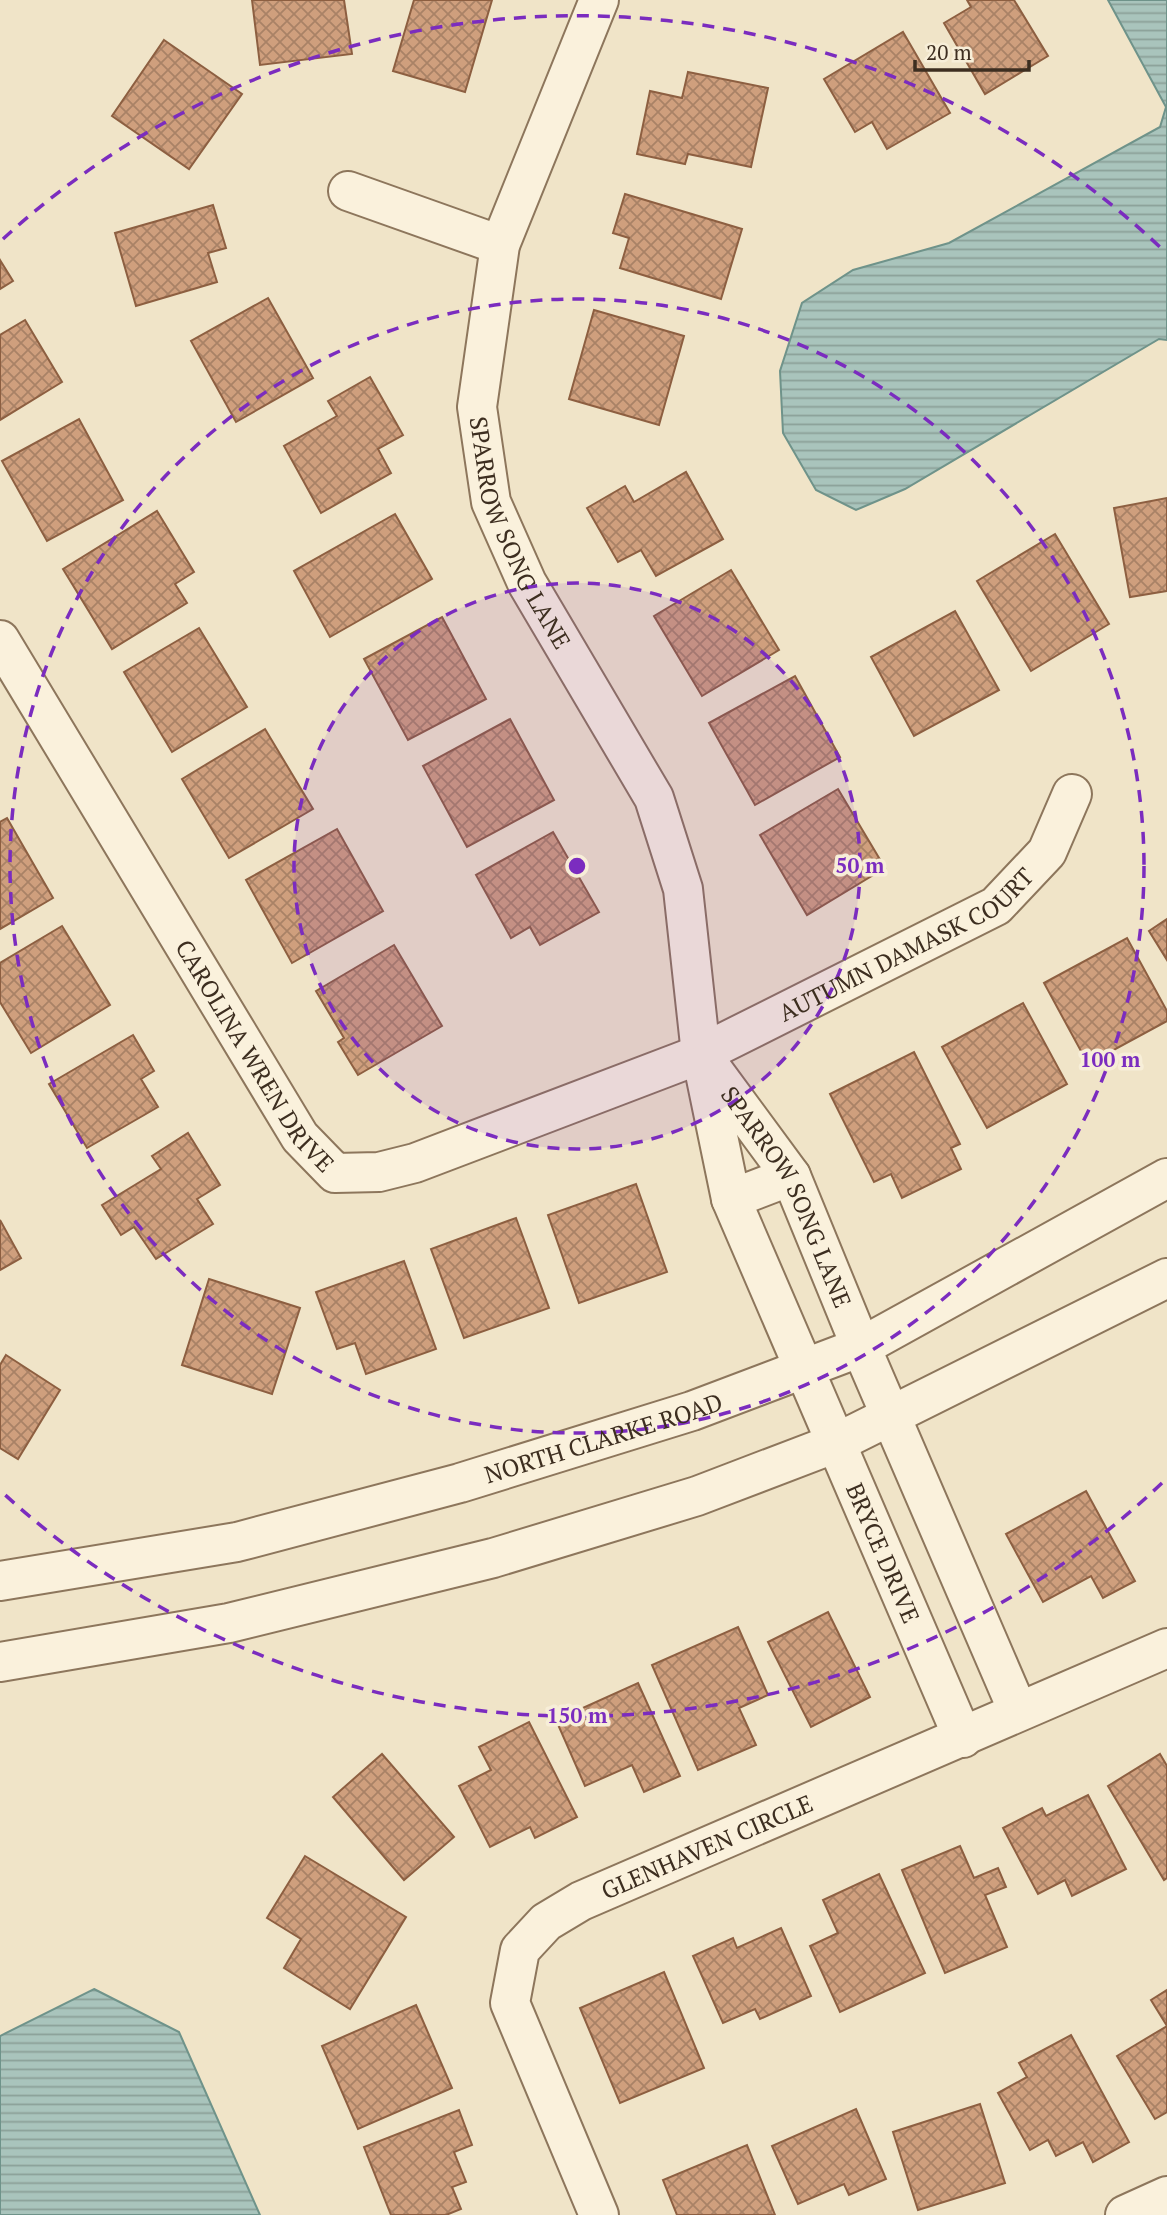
<svg xmlns="http://www.w3.org/2000/svg" width="1167" height="2215" viewBox="0 0 1167 2215" font-family="'PT Serif',serif">
  <style>
    .water { fill: url(#water-rules); stroke: #6f938a; stroke-width: 2 }
    .building { fill: url(#building-cross-hatch); stroke: #8d5f41; stroke-width: 2 }
    .lines { fill: none; stroke-linecap: round; stroke-linejoin: round }
    .minor-casing { stroke: #8d765c; stroke-width: 42 }
    .tertiary-casing { stroke: #8d765c; stroke-width: 42 }
    .minor { stroke: #faf1dc; stroke-width: 38 }
    .tertiary { stroke: #faf1dc; stroke-width: 38 }
    .ring { fill: none; stroke: #7b2cbf; stroke-width: 3.5; stroke-dasharray: 12 9 }
    .labels { text-anchor: middle; dominant-baseline: central; stroke-width: 7; stroke-linejoin: round; paint-order: stroke }
    .street-label { font-size: 24px; fill: #3d2e20; stroke: #f7eed8 }
    .centre { fill: #7b2cbf; stroke: #f7eed8; stroke-width: 3.5 }
    .ring-label { font-size: 21px; text-anchor: middle; font-weight: bold; fill: #7b2cbf; stroke: #f7eed8; stroke-width: 7; stroke-linejoin: round; paint-order: stroke }
  </style>
  <defs>
    <pattern id="water-rules" width="6" height="5" patternUnits="userSpaceOnUse" patternTransform="scale(1.75)"><rect width="6" height="5" fill="#a9c4bc"/><path d="M0 2.5h6" fill="none" stroke="#8ba098"/></pattern>
    <pattern id="building-cross-hatch" width="8" height="8" patternUnits="userSpaceOnUse" patternTransform="scale(1.75)"><rect width="8" height="8" fill="#cf9f7d"/><path d="M0 0l8 8M0 8l8-8" fill="none" stroke="#a98266"/></pattern>
  </defs>
  <rect width="100%" height="100%" fill="#f0e4c8"/>
  <g class="water">
    <polygon points="1108,0 1167,0 1167,340 1159,339 905,489 856,510 816,490 783,433 780,371 802,303 853,270 949,243 1160,127 1166,107"/>
    <polygon points="94,1989 179,2032 260,2215 0,2215 0,2036"/>
  </g>
  <g class="building">
    <polygon points="252,0 344,0 352,54 260,65"/>
    <polygon points="414,0 492,0 465,92 393,71"/>
    <polygon points="967,0 1014,0 1048,56 985,94 944,23 971,7"/>
    <polygon points="903,32 950,113 887,149 872,122 855,132 824,79"/>
    <polygon points="164,40 242,94 189,169 112,116"/>
    <polygon points="688,72 768,88 751,167 688,154 685,164 637,154 650,91 682,98"/>
    <polygon points="625,194 742,229 721,299 620,268 629,238 613,233"/>
    <polygon points="213,205 226,248 208,253 217,282 136,306 115,233"/>
    <polygon points="0,260 13,281 0,289"/>
    <polygon points="268,298 313,378 236,422 191,341"/>
    <polygon points="594,310 684,336 659,425 569,399"/>
    <polygon points="25,320 62,382 0,420 0,335"/>
    <polygon points="370,377 403,435 378,449 391,473 321,513 284,446 337,416 328,401"/>
    <polygon points="79,419 123,500 47,541 2,461"/>
    <polygon points="686,472 723,539 656,576 641,550 618,562 587,508 625,486 634,502"/>
    <polygon points="1167,498 1167,591 1130,597 1114,508"/>
    <polygon points="157,511 194,572 175,584 187,603 112,649 63,569"/>
    <polygon points="395,514 432,579 330,637 294,571"/>
    <polygon points="1055,534 1109,624 1031,671 977,581"/>
    <polygon points="731,570 779,650 702,696 654,616"/>
    <polygon points="955,611 999,690 914,736 871,657"/>
    <polygon points="442,617 486,699 408,740 364,659"/>
    <polygon points="199,628 247,707 172,752 124,672"/>
    <polygon points="795,676 840,757 755,805 709,723"/>
    <polygon points="510,719 554,800 467,847 423,766"/>
    <polygon points="265,729 313,809 229,858 182,779"/>
    <polygon points="838,789 885,868 807,915 760,835"/>
    <polygon points="7,818 53,898 0,929 0,822"/>
    <polygon points="337,829 383,911 292,963 246,880"/>
    <polygon points="553,832 599,912 540,945 530,927 511,938 476,875"/>
    <polygon points="1167,919 1167,960 1149,931"/>
    <polygon points="62,926 110,1005 31,1053 0,1002 0,963"/>
    <polygon points="1127,938 1167,1011 1167,1021 1088,1064 1044,983"/>
    <polygon points="394,945 442,1026 358,1075 338,1042 344,1038 316,991"/>
    <polygon points="1023,1003 1067,1084 987,1128 942,1047"/>
    <polygon points="133,1035 154,1071 141,1079 158,1107 87,1148 49,1084"/>
    <polygon points="914,1052 960,1144 951,1148 961,1169 902,1198 891,1174 874,1182 830,1094"/>
    <polygon points="188,1133 220,1185 197,1199 213,1224 156,1259 134,1227 121,1235 102,1205 161,1169 152,1156"/>
    <polygon points="636,1184 667,1272 579,1303 548,1215"/>
    <polygon points="516,1218 549,1308 464,1338 431,1249"/>
    <polygon points="0,1220 21,1258 0,1270"/>
    <polygon points="404,1261 436,1349 366,1374 355,1343 337,1349 316,1292"/>
    <polygon points="209,1279 300,1308 272,1394 182,1365"/>
    <polygon points="6,1355 60,1390 18,1459 0,1448 0,1365"/>
    <polygon points="1086,1491 1135,1581 1103,1598 1091,1576 1043,1602 1006,1534"/>
    <polygon points="828,1612 870,1697 811,1727 768,1642"/>
    <polygon points="738,1627 768,1695 739,1708 756,1745 698,1770 652,1665"/>
    <polygon points="638,1683 680,1776 644,1792 632,1765 585,1786 556,1720"/>
    <polygon points="529,1722 577,1817 535,1838 530,1827 490,1847 459,1786 491,1770 479,1747"/>
    <polygon points="382,1754 454,1837 404,1880 333,1797"/>
    <polygon points="1160,1754 1167,1766 1167,1878 1164,1880 1108,1786"/>
    <polygon points="1088,1795 1126,1869 1072,1896 1065,1880 1038,1894 1003,1828 1042,1808 1046,1816"/>
    <polygon points="960,1846 974,1878 998,1868 1006,1887 985,1895 1007,1947 945,1973 902,1870"/>
    <polygon points="305,1856 406,1917 350,2009 284,1968 301,1939 267,1918"/>
    <polygon points="879,1874 925,1973 840,2012 810,1946 838,1933 823,1900"/>
    <polygon points="781,1928 811,1996 760,2019 755,2009 723,2023 693,1956 733,1938 737,1948"/>
    <polygon points="664,1972 704,2068 620,2103 580,2008"/>
    <polygon points="1167,1990 1167,2112 1155,2119 1117,2056 1167,2026 1151,2000"/>
    <polygon points="416,2005 452,2088 358,2129 322,2046"/>
    <polygon points="1071,2035 1129,2142 1093,2162 1083,2142 1056,2156 1048,2140 1030,2150 998,2093 1027,2077 1019,2063"/>
    <polygon points="980,2104 1005,2183 918,2210 893,2132"/>
    <polygon points="856,2109 886,2179 849,2195 844,2184 798,2204 772,2146"/>
    <polygon points="459,2110 472,2145 454,2152 466,2182 452,2187 461,2209 446,2215 391,2215 364,2147"/>
    <polygon points="747,2145 775,2215 677,2215 663,2180"/>
  </g>
  <g class="lines">
    <defs>
      <g id="minor">
        <path id="s1" d="M599 0 500 245 477 407 491 502 527 583 654 798 683 889 701 1054 731 1199 963 1738"/>
        <polyline points="348,191 500,245"/>
        <path id="s2" d="M0 640 300 1137 335 1173 379 1172 415 1163 701 1054 996 906 1047 852 1072 794"/>
        <path id="s3" d="M707 1062 791 1176 861 1347 1018 1711"/>
        <polyline points="731,1199 791,1176"/>
        <path id="s4" d="M599 2215 510 2003 520 1950 546 1922 581 1901 1167 1648"/>
        <polyline points="1125,2215 1167,2196"/>
      </g>
      <g id="tertiary">
        <path id="s5" d="M0 1581 237 1542 460 1483 692 1411 861 1347 1167 1178"/>
        <polyline points="0,1662 229,1623 493,1558 697,1496 836,1443 1167,1278"/>
      </g>
    </defs>
    <use href="#minor" class="minor-casing"/>
    <use href="#tertiary" class="tertiary-casing"/>
    <use href="#minor" class="minor"/>
    <use href="#tertiary" class="tertiary"/>
  </g>
  <circle cx="577" cy="866" r="283" fill="#7b2cbf" fill-opacity=".12"/>
  <g class="ring">
    <circle cx="577" cy="866" r="283"/>
    <circle cx="577" cy="866" r="567"/>
    <path d="M1162 1483A850 850 0 0 1 3 1493M3 239A850 850 0 0 1 1162 249"/>
  </g>
  <g class="labels">
    <g class="street-label">
      <text stroke="none"><textPath href="#s1" startOffset="562">SPARROW SONG LANE</textPath></text>
      <text stroke="none"><textPath href="#s2" startOffset="1251">AUTUMN DAMASK COURT</textPath></text>
      <text stroke="none"><textPath href="#s2" startOffset="488">CAROLINA WREN DRIVE</textPath></text>
      <text stroke="none"><textPath href="#s3" startOffset="158">SPARROW SONG LANE</textPath></text>
      <text stroke="none"><textPath href="#s5" startOffset="621">NORTH CLARKE ROAD</textPath></text>
      <text stroke="none"><textPath href="#s1" startOffset="1657">BRYCE DRIVE</textPath></text>
      <text stroke="none"><textPath href="#s4" startOffset="500">GLENHAVEN CIRCLE</textPath></text>
    </g>
  </g>
  <circle cx="577" cy="866" r="10" class="centre"/>
  <g class="ring-label">
    <text x="860" y="873">50 m</text>
    <text x="1110" y="1067">100 m</text>
    <text x="577" y="1723">150 m</text>
  </g>
  <path d="M915 60v10h114v-10" fill="none" stroke="#3d2e20" stroke-width="3.5"/>
  <text x="926" y="60" font-size="21" fill="#3d2e20" stroke="#f7eed8" stroke-width="5" paint-order="stroke">20 m</text>
</svg>
